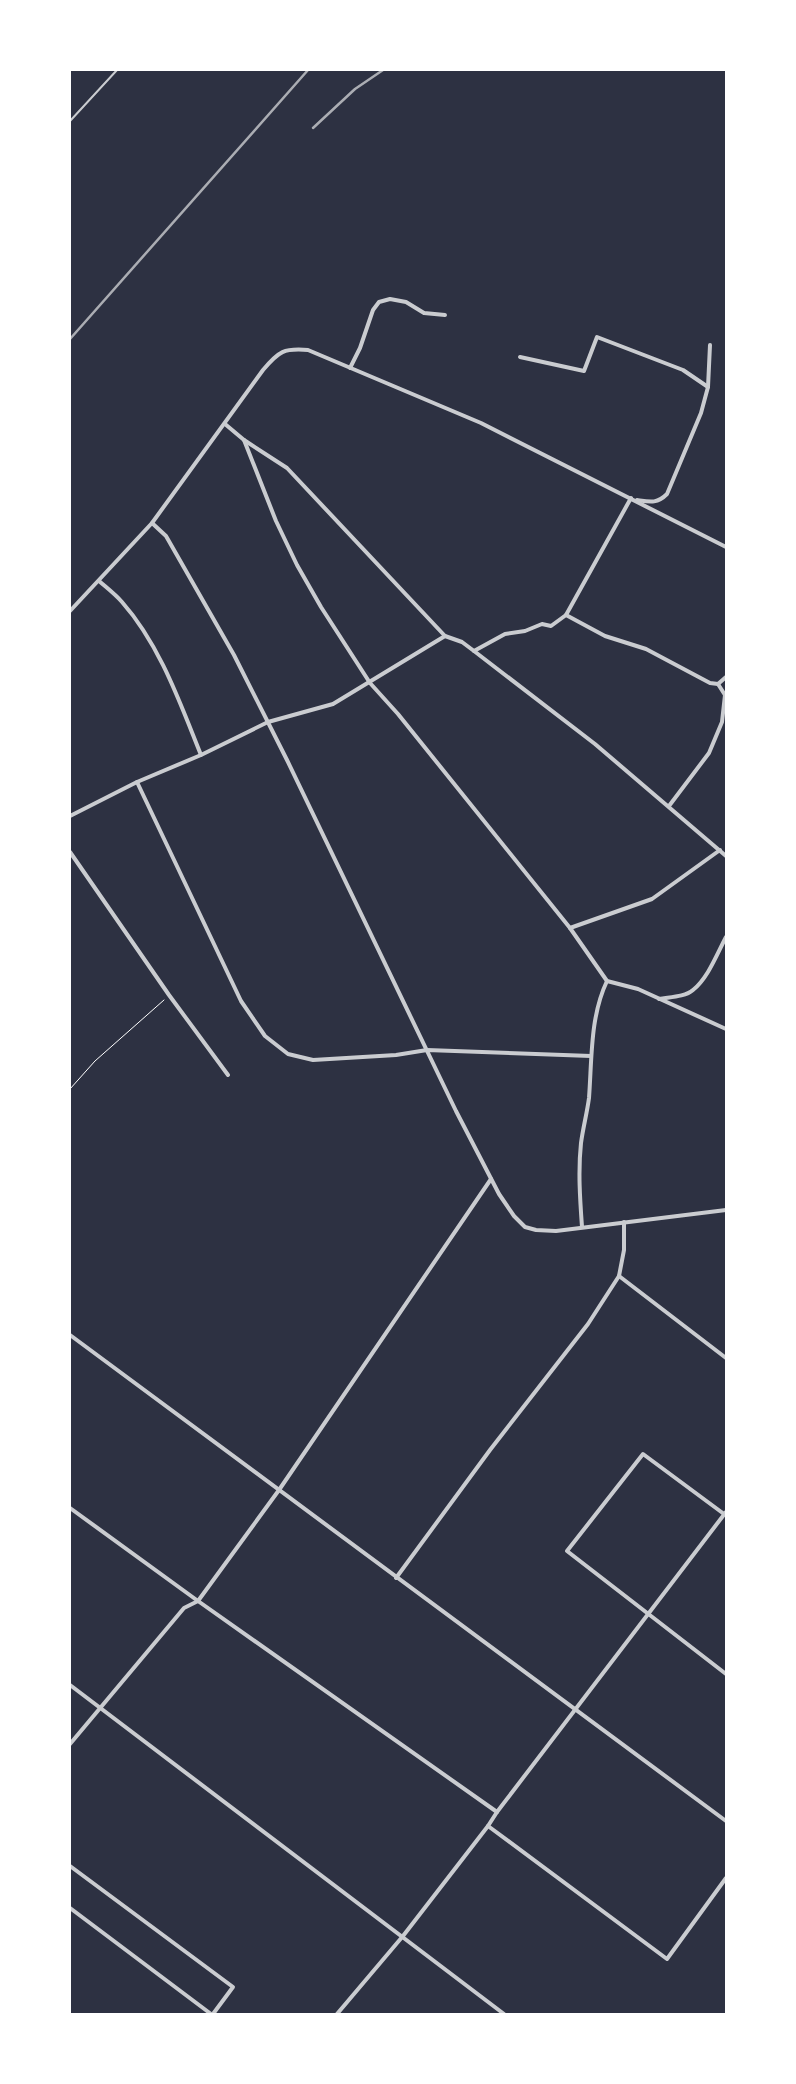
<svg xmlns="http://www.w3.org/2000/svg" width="796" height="2084" viewBox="0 0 796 2084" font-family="'DejaVu Sans',sans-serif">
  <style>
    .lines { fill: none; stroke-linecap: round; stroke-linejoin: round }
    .path { stroke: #fff; stroke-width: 1 }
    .service { stroke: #caccd0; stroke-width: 2 }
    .minor { stroke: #caccd0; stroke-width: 4 }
    .rail { stroke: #abadb3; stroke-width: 2.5 }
  </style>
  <rect width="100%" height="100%" fill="#2d3142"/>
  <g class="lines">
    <polyline class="path" points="70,1089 95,1061 164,1000"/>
    <polyline class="service" points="70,121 117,70"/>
    <g class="minor">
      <polyline points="520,357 584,371 597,337 683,370 708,387"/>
      <polyline points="350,368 360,348 373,310 379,302 390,299 406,302 424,313 445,315"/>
      <polyline points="225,424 244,440 276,521 297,565 321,607 370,683 398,714 570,928 607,981 638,989 726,1029"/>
      <polyline points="244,440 287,468 445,636 462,642 474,651 595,744 726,856"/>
      <path d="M637 500C650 502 657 504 667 494L701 413 708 387 710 345"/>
      <polyline points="152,523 166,536 234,655 287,760 456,1111 499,1194 514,1216 525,1227 536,1230 556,1231 726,1210"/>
      <path d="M99 581C107 588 115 594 122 602 160 645 180 703 201 755"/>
      <path d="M70 611 152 523 263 370C279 351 284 348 308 350L481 423 726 547"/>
      <polyline points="566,615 605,636 646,649 710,683 718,684 726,677"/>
      <polyline points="474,651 505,634 525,631 542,624 551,626 566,615 631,498"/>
      <polyline points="137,782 241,1001 265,1036 288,1054 313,1060 396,1055 427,1050 591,1056"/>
      <polyline points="669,806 709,753 722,722 725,695 718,684"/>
      <polyline points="70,816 137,782 201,755 268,722 333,704 445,636"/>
      <polyline points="70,852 169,995 228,1075"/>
      <polyline points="570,928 652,899 720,850"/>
      <path d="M659 999C670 997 685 997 693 990 708 978 717 954 726 937"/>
      <path d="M582 1227C580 1199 578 1171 581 1143 583 1128 587 1113 589 1098 592 1058 590 1017 607 981"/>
      <polyline points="619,1276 726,1358"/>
      <polyline points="70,1335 726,1821"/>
      <polyline points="70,1508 198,1601 497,1812"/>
      <polyline points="724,1514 643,1454 567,1551 726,1674"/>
      <polyline points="396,1578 490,1450 588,1324 619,1276 624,1250 624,1222"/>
      <polyline points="70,1685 504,2014"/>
      <polyline points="70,1744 184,1608 198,1601 279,1490 491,1179"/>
      <polyline points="488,1826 667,1959 726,1878"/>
      <polyline points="70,1866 233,1987 213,2014"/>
      <polyline points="70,1908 211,2014"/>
      <polyline points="337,2014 403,1936 488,1826 497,1812 726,1512"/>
    </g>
    <g class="rail">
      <polyline points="313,128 355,89 383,70"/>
      <polyline points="70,339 308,70"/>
    </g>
  </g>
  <rect width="796" height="2084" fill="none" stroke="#ffffff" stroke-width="142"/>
</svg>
